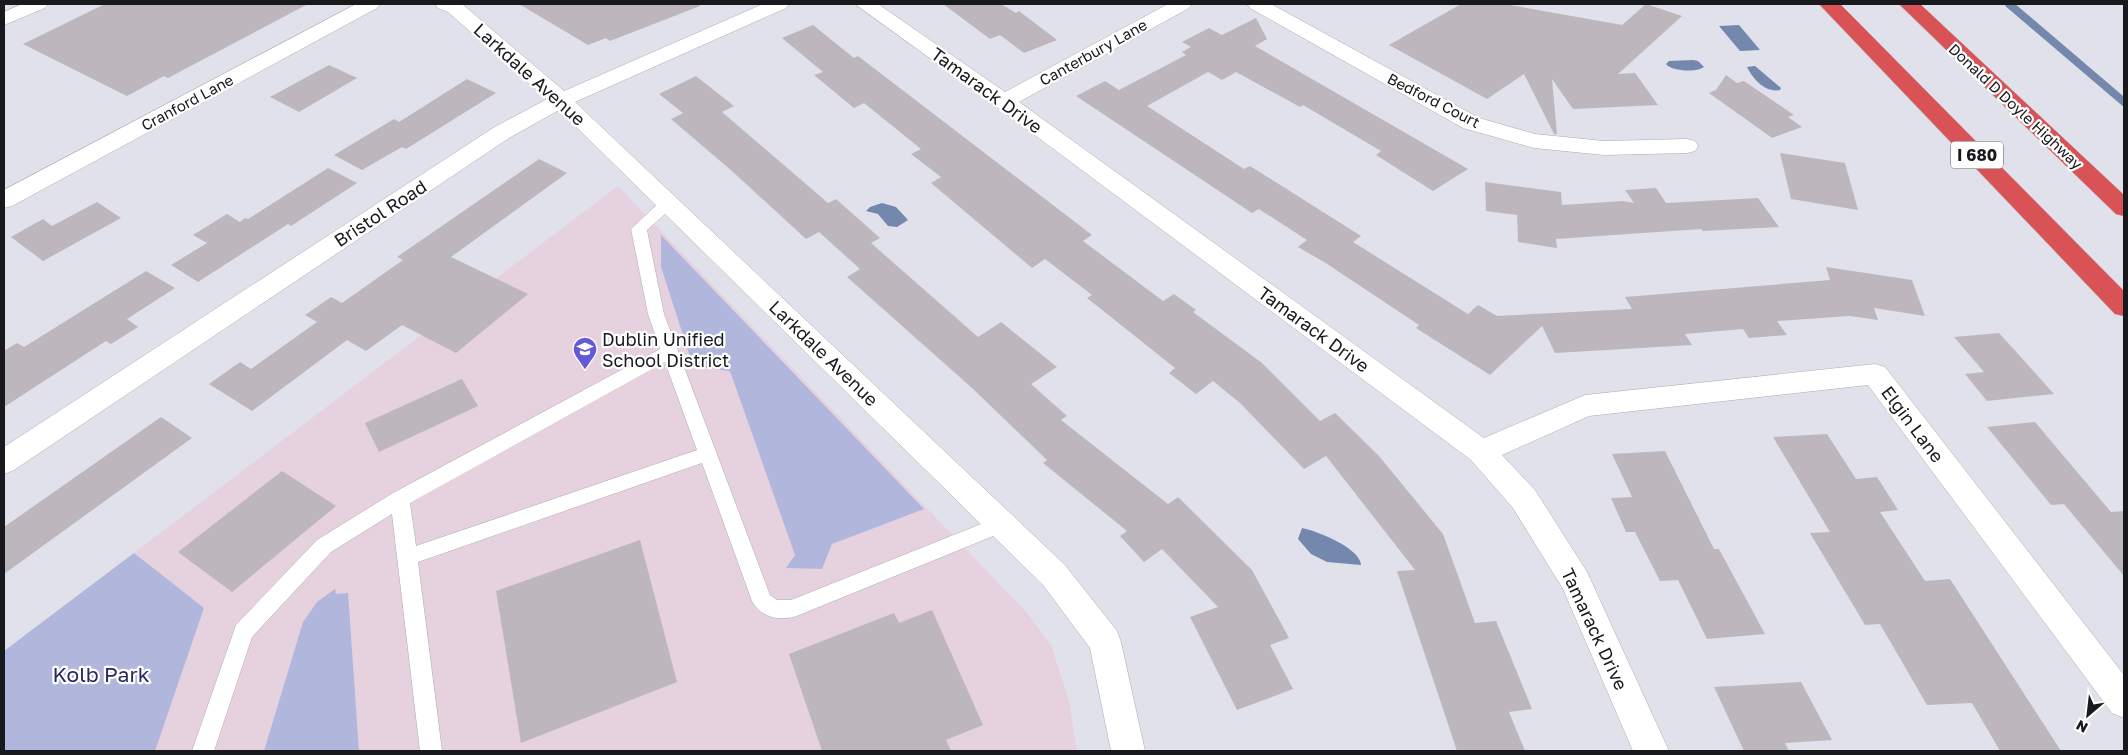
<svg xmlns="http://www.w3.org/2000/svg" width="2128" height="755" viewBox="0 0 2128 755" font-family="'Golos Text',sans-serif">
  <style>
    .education { fill: #e6d1df }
    .green { fill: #b1b6dc }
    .water { fill: #7487ad }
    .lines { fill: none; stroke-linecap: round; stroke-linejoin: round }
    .stream { stroke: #7487ad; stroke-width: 8 }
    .building { fill: #bdb7bd }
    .lane-casing { stroke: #abacb4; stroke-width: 1 }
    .street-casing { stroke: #abacb4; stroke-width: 1 }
    .highway-casing { stroke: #bebfbf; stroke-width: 1 }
    .lane { fill: #fff; fill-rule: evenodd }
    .street { fill: #fff; fill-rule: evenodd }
    .highway { fill: #d95356; fill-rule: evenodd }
    .labels { text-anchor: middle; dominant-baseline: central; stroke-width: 4.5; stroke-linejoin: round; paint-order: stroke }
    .far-street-label { font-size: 15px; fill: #18191c; stroke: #fff }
    .shield { fill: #fff; stroke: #5d5e60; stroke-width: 1 }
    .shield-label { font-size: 16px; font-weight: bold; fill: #18191c }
    .street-label { font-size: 18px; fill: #18191c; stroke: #fff }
    .poi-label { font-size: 18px; fill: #18191c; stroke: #fff; text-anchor: start }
    .near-park-label { font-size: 21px; fill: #292a5f; stroke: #fff }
  </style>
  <rect width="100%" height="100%" fill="#e0e1ea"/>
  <polygon class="education" points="618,186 1027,613 1051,645 1069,701 1077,751 155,751 204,608 134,553"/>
  <g class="green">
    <polygon points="661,235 924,509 832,544 822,569 786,568 795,555 731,374 729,371 693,366 661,267"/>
    <polygon points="134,553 204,608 155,751 4,751 4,651"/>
    <polygon points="335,589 336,594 348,593 359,751 264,751 303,622 317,602"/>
  </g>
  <g class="water">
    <polygon points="1739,25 1760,50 1740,51 1719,26"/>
    <path d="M1693 60 1698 61 1704 67C1696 73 1671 71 1666 64L1669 61Z"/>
    <path d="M1755 66 1781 88 1780 90C1765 93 1753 79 1747 67Z"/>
    <polygon points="882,203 896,207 908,220 897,227 888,226 878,214 866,211 870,207"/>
    <path d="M1302 528C1317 531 1360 548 1361 565L1327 562 1311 554 1298 539Z"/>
  </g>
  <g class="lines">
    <polyline class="stream" points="2009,4 2124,102"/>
  </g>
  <g class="building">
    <polygon points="105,4 308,4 168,78 164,76 127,96 23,44"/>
    <polygon points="519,4 699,4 700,6 610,41 606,38 588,45"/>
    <polygon points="943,4 1001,4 1016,13 1019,11 1057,40 1024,53 1000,35 990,39"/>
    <polygon points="1461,4 1505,4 1622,25 1646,4 1682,16 1618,74 1635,73 1658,105 1573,109 1552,79 1557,134 1554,134 1524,74 1487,99 1389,45"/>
    <polygon points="1256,18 1267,39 1255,46 1468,169 1433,191 1376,155 1381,151 1303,105 1300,107 1236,72 1222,80 1208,72 1147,106 1244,169 1250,166 1361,236 1353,242 1468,314 1478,305 1497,316 1632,309 1625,297 1830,280 1826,267 1912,280 1925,316 1874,308 1878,320 1850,316 1777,321 1787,335 1749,338 1743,329 1685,334 1692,345 1555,353 1542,326 1490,375 1416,328 1419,325 1324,262 1298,247 1307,240 1259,209 1252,213 1076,96 1105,81 1119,90 1186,55 1182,52 1191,47 1182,42 1209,28 1222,35"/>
    <polygon points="813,25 854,58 858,56 1092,235 1083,241 1163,301 1174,294 1196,310 1193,312 1262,363 1320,421 1335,413 1379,456 1443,534 1475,623 1496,621 1532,709 1509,712 1525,751 1457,751 1397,571 1415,570 1326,456 1304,469 1240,403 1213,381 1196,394 1169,373 1175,368 1087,298 1092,295 1045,259 1032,268 931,183 941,177 911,154 921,149 864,103 854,108 814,75 823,72 782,38"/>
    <polygon points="329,65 357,78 299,112 270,97"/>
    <polygon points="1726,75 1737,83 1744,81 1794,115 1788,117 1802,127 1772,138 1709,93 1716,90"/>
    <polygon points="696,76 734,106 722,112 828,203 836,199 880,238 871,243 978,337 1001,322 1057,367 1031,384 1067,416 1061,420 1168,504 1178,497 1252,570 1289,638 1270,645 1293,689 1237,710 1190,617 1218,607 1162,549 1144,562 1120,536 1127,531 1043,463 1047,460 972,388 847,277 860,269 819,232 806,239 733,172 671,119 683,113 659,94"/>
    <polygon points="467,79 496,93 406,149 402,147 362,170 334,155 394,119 399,122"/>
    <polygon points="1780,153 1845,163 1858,210 1791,199"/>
    <polygon points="539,159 567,173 451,257 528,294 456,353 402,325 366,351 347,340 252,411 209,384 240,362 251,369 317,322 305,315 331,297 342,303 403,260 397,257"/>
    <polygon points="328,168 357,183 291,226 288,224 198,282 171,265 207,243 193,235 227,214 240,222 245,218 248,219"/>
    <polygon points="1485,182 1561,192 1562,205 1623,201 1634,203 1625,190 1656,188 1666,203 1758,198 1779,227 1703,231 1701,229 1556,239 1557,248 1518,242 1517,215 1486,211"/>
    <polygon points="97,202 121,218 43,261 11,237 43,219 52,226"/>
    <polygon points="146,271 175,288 127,319 138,327 111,344 106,341 4,407 4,351 17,343 24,347"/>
    <polygon points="1999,333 2054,394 1987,401 1965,374 1984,372 1954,337"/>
    <polygon points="462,379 478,406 379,452 365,423"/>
    <polygon points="161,417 192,438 4,574 4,527"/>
    <polygon points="2035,422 2111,512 2124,511 2124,576 2064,504 2051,505 1987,427"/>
    <polygon points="1827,434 1856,479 1877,477 1898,510 1880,512 1925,581 1950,579 2061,751 2000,751 1972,703 1927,705 1880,624 1865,625 1810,533 1830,532 1773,437"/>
    <polygon points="1665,451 1714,549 1719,549 1765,634 1707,639 1678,580 1660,581 1635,532 1626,532 1611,498 1632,497 1612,454"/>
    <polygon points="282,471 336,506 232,592 178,552"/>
    <polygon points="640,540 677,682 521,743 496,591"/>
    <polygon points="932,610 983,725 946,740 951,751 822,751 789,654 894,613 899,623"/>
    <polygon points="1801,682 1832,740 1785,743 1789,751 1744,751 1714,687"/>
  </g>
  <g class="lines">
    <defs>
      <path id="lane" d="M668 198 673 199 676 203 673 207 647 230 664 314 770 595 777 600H791L1001 516 1008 518 1011 524 1008 530 799 615C783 622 760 618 752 601L702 463 418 562 442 751H420L392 514 331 552 252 637 214 751H192L236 625 317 540 393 493 660 349 648 314 631 229 663 199ZM665 362 697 450 416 546 410 503Z"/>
      <g id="street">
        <polygon points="22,4 48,4 45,8 4,25 4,12"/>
        <polygon points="356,4 380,4 377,8 12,206 4,208 4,190"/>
        <polygon points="435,4 462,4 564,91 763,4 789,4 786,8 575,102 1065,565 1117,631 1121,642 1145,751 1111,751 1090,648 1043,585 559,110 509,138 14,470 4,474 4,447 493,128 547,99 448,12 438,8"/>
        <polygon points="855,4 878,4 1005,92 1168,4 1192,4 1189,8 1019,102 1484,438 1585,395 1875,364 1885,367 2124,675 2124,718 2112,713 1868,385 1589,416 1502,455 1535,490 1587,572 1669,751 1633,751 1563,589 1513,508 1471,460 996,106"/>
        <polygon points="1247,4 1271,4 1479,118 1535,134 1604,141 1687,139 1695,141 1698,146 1695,151 1687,153 1604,155 1534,148 1463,128 1250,8"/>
      </g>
      <g id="highway">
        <polygon points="1819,4 1840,4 2124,291 2124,316 2115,314"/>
        <polygon points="1899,4 1920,4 2124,195 2124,216 2116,214"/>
      </g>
    </defs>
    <use href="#lane" class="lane-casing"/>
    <use href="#street" class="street-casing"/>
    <use href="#highway" class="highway-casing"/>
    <use href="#lane" class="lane"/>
    <use href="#street" class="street"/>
    <use href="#highway" class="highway"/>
  </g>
  <defs>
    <symbol id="school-pin" viewBox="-11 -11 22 30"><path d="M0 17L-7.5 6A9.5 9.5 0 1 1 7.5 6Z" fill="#645bd4" stroke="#fff"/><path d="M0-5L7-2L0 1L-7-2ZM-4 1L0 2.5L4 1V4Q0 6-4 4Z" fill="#fff"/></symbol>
  </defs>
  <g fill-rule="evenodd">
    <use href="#school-pin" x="571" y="335" width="28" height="38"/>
  </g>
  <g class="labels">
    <g class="far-street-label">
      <text transform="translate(1093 52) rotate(-29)">Canterbury Lane</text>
      <text transform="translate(1434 100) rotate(27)">Bedford Court</text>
      <text transform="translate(187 102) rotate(-28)">Cranford Lane</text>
      <text transform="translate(2016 106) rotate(43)">Donald D Doyle Highway</text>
    </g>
    <rect class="shield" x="1951" y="141.5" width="52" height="27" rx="4"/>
    <g class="shield-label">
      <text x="1977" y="155">I 680</text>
    </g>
    <g class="street-label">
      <text transform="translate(530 74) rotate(42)">Larkdale Avenue</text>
      <text transform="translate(987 90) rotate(36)">Tamarack Drive</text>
      <text transform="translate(380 213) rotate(-33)">Bristol Road</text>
      <text transform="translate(1314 329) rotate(36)">Tamarack Drive</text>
      <text transform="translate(824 353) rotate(44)">Larkdale Avenue</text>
      <text transform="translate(1913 424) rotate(53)">Elgin Lane</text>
      <text transform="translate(1595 629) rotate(65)">Tamarack Drive</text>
    </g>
    <g class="poi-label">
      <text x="602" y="339">Dublin Unified<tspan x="602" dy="21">School District</tspan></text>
    </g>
    <g class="near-park-label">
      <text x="101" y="674">Kolb Park</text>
    </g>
  </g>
  <rect width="2128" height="755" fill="none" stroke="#18191c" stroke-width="10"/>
  <g transform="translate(2088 715) rotate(208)" stroke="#ffffff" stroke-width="4" paint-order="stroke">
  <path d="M0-4L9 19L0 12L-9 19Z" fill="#18191c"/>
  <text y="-8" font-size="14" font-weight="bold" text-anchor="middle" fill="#18191c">N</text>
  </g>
</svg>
